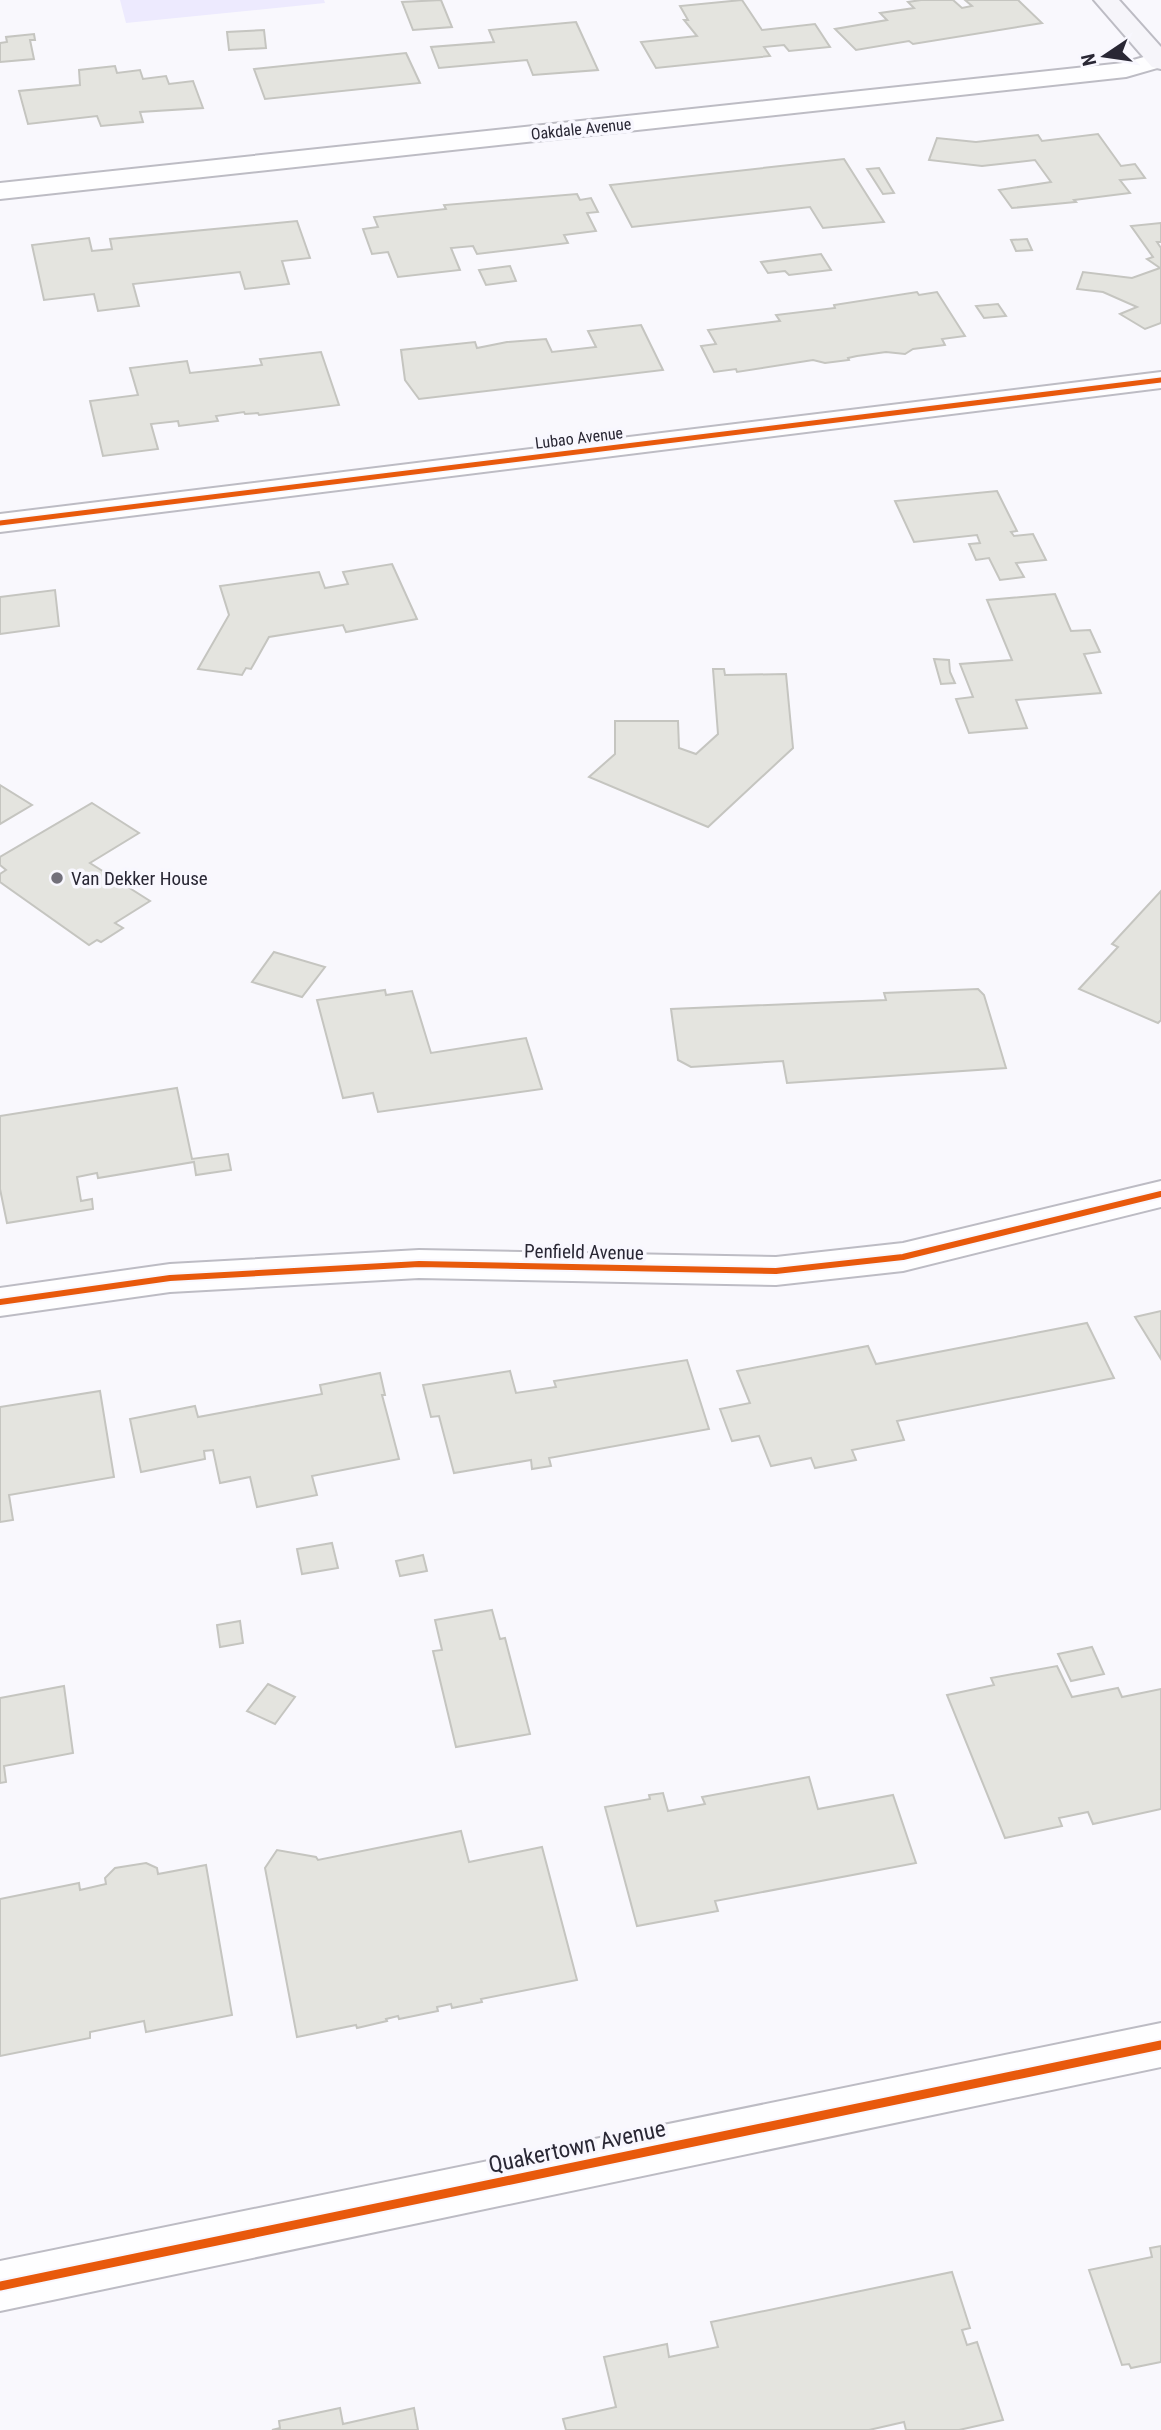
<svg xmlns="http://www.w3.org/2000/svg" width="1161" height="2430" viewBox="0 0 1161 2430" font-family="'Roboto Condensed',sans-serif">
  <style>
    .green { fill: #edeafe }
    .building { fill: #e4e4df; stroke: #c5c5c0; stroke-width: 2 }
    .lines { fill: none; stroke-linecap: round; stroke-linejoin: round }
    .street-casing { stroke: #bdbcc4; stroke-width: 4 }
    .secondary-casing { stroke: #bdbcc4; stroke-width: 4 }
    .street { fill: #fefeff; fill-rule: evenodd }
    .secondary { fill: #f6f5fa; fill-rule: evenodd }
    .cycleway-far2-casing { stroke: #f8f7fe; stroke-width: 8 }
    .cycleway-far1-casing { stroke: #f8f7fe; stroke-width: 10 }
    .cycleway-casing { stroke: #f8f7fe; stroke-width: 13 }
    .cycleway-far2 { stroke: #e8590c; stroke-width: 5 }
    .cycleway-far1 { stroke: #e8590c; stroke-width: 6 }
    .cycleway { stroke: #e8590c; stroke-width: 9 }
    .poi-dot { fill: #72707a; stroke: #f8f7fe; stroke-width: 2.5 }
    .labels { text-anchor: middle; dominant-baseline: central; stroke-width: 7; stroke-linejoin: round; paint-order: stroke }
    .far-street-label { font-size: 16px; fill: #292734; stroke: #f8f7fe }
    .poi-label { font-size: 19px; fill: #292734; stroke: #f8f7fe; text-anchor: start }
    .street-label { font-size: 19px; fill: #292734; stroke: #f8f7fe }
    .near-street-label { font-size: 23px; fill: #292734; stroke: #f8f7fe }
  </style>
  <rect width="100%" height="100%" fill="#f9f8fd"/>
  <polygon class="green" points="120,0 324,0 325,3 126,23"/>
  <g class="building">
    <polygon points="441,0 452,27 413,30 402,2"/>
    <polygon points="742,0 762,30 815,24 830,47 789,51 784,45 764,47 770,56 656,68 641,42 697,36 684,20 688,20 680,6"/>
    <polygon points="921,0 953,0 962,8 972,6 965,0 1018,0 1042,23 913,44 909,41 856,50 835,29 887,20 880,13 914,8 908,2"/>
    <polygon points="576,22 598,70 533,75 527,60 439,68 431,47 494,42 489,30"/>
    <polygon points="264,30 266,48 229,50 227,32"/>
    <polygon points="34,34 35,40 30,40 34,59 0,62 0,43 7,42 6,37"/>
    <polygon points="406,53 420,83 265,99 254,69"/>
    <polygon points="115,66 117,73 140,70 143,79 166,76 169,84 193,81 203,108 140,112 143,122 101,126 97,116 28,124 19,91 80,85 79,70"/>
    <polygon points="1098,134 1121,166 1135,164 1145,178 1120,180 1130,193 1074,200 1076,202 1012,208 999,190 1051,182 1035,160 982,166 929,160 937,138 976,142 1038,135 1042,141"/>
    <polygon points="844,159 884,222 823,228 810,207 632,227 610,185"/>
    <polygon points="879,168 894,193 883,194 867,169"/>
    <polygon points="577,194 580,200 591,198 598,212 587,213 596,231 564,235 568,243 511,250 477,254 473,246 451,248 460,270 398,277 388,252 372,254 363,229 378,227 374,217 446,209 444,205"/>
    <polygon points="297,221 310,258 282,261 289,284 245,289 240,272 133,284 139,306 98,311 94,294 44,300 32,245 89,238 92,251 112,249 110,239"/>
    <polygon points="1161,223 1161,242 1157,242 1161,248 1161,323 1145,329 1120,314 1137,307 1103,292 1077,289 1083,272 1132,278 1160,268 1147,259 1153,257 1131,226"/>
    <polygon points="1027,239 1032,250 1016,251 1011,240"/>
    <polygon points="821,254 831,270 789,275 785,271 768,273 761,262"/>
    <polygon points="510,266 516,281 486,285 479,270"/>
    <polygon points="917,292 919,295 937,292 965,336 942,339 945,345 913,349 905,354 886,352 857,356 848,358 849,360 825,363 813,360 737,372 736,369 714,372 701,346 716,344 708,330 780,321 776,315 835,308 834,305"/>
    <polygon points="998,304 1006,316 984,318 976,306"/>
    <polygon points="641,325 663,370 419,399 405,380 401,350 475,342 477,348 507,342 546,339 552,352 596,347 588,331"/>
    <polygon points="321,352 339,405 259,415 258,413 245,414 244,412 216,416 218,421 179,426 178,421 151,424 158,449 103,456 90,401 138,395 130,368 187,361 190,373 262,365 260,359"/>
    <polygon points="997,491 1017,531 1011,532 1014,536 1033,534 1046,560 1016,563 1024,577 1000,580 989,558 976,560 969,544 980,543 977,535 914,542 895,501"/>
    <polygon points="392,564 417,619 346,632 343,625 269,637 251,669 246,668 242,675 198,669 229,615 220,586 319,572 325,588 348,584 343,572"/>
    <polygon points="55,590 59,626 0,634 0,597"/>
    <polygon points="1055,594 1071,631 1090,630 1100,652 1084,654 1101,693 1016,700 1027,728 969,733 956,699 973,697 960,664 1012,660 987,600"/>
    <polygon points="934,659 949,660 950,672 955,683 941,684"/>
    <polygon points="713,669 724,669 725,675 786,674 793,748 708,827 589,777 615,754 615,721 678,721 679,748 696,754 718,734"/>
    <polygon points="0,785 32,805 0,824"/>
    <polygon points="92,803 139,833 90,863 150,901 115,923 123,928 101,942 97,940 89,945 0,882 0,874 6,870 0,865 0,857"/>
    <polygon points="1161,891 1161,1020 1158,1023 1079,989 1118,947 1112,944"/>
    <polygon points="274,952 325,967 302,997 252,982"/>
    <polygon points="978,989 984,995 1006,1068 787,1083 783,1061 691,1067 678,1060 671,1009 886,1000 884,993"/>
    <polygon points="385,990 386,995 412,991 431,1053 526,1038 542,1089 378,1112 373,1093 343,1098 317,1000"/>
    <polygon points="177,1088 192,1159 228,1154 231,1170 196,1175 194,1162 98,1178 97,1173 77,1177 81,1201 92,1199 93,1209 7,1223 0,1189 0,1116"/>
    <polygon points="1161,1311 1161,1359 1135,1317"/>
    <polygon points="1087,1323 1114,1378 897,1421 904,1440 852,1450 856,1460 815,1468 811,1458 771,1466 759,1436 732,1441 720,1409 750,1403 737,1371 868,1346 876,1364"/>
    <polygon points="687,1360 709,1429 549,1458 551,1466 532,1469 531,1460 454,1473 439,1416 431,1417 423,1385 510,1371 516,1393 556,1387 554,1381"/>
    <polygon points="380,1373 385,1395 382,1395 399,1459 312,1476 317,1495 257,1507 250,1477 220,1483 213,1450 204,1451 205,1459 141,1472 130,1419 195,1406 198,1417 322,1394 320,1385"/>
    <polygon points="100,1391 114,1477 9,1495 13,1520 0,1522 0,1407"/>
    <polygon points="332,1543 338,1568 302,1574 297,1549"/>
    <polygon points="423,1555 427,1571 400,1576 396,1561"/>
    <polygon points="492,1610 500,1639 505,1638 530,1734 456,1747 433,1651 442,1650 435,1620"/>
    <polygon points="240,1621 243,1643 220,1647 217,1625"/>
    <polygon points="1092,1647 1104,1674 1071,1681 1058,1654"/>
    <polygon points="1057,1666 1072,1697 1118,1688 1122,1697 1161,1689 1161,1809 1093,1824 1088,1812 1059,1818 1062,1826 1005,1838 947,1695 994,1685 991,1678"/>
    <polygon points="268,1684 295,1697 275,1724 247,1711"/>
    <polygon points="64,1686 73,1753 4,1766 6,1782 0,1783 0,1698"/>
    <polygon points="809,1777 818,1809 893,1795 916,1863 715,1901 718,1911 637,1926 605,1807 650,1799 649,1795 663,1793 668,1811 705,1804 702,1797"/>
    <polygon points="461,1831 469,1862 542,1847 577,1980 481,1999 482,2002 452,2008 451,2004 437,2007 438,2011 399,2019 398,2016 386,2019 387,2021 357,2028 356,2025 297,2037 265,1868 277,1850 316,1857 318,1860"/>
    <polygon points="146,1863 157,1868 158,1874 206,1865 232,2015 146,2032 144,2021 90,2032 90,2038 0,2056 0,1899 79,1883 80,1890 106,1884 105,1878 115,1868"/>
    <polygon points="1161,2246 1161,2362 1131,2368 1129,2364 1122,2365 1089,2270 1152,2257 1150,2248"/>
    <polygon points="952,2272 970,2328 962,2330 967,2345 977,2342 1003,2420 959,2430 906,2430 904,2422 869,2430 566,2430 563,2419 616,2407 604,2357 667,2344 669,2357 718,2347 711,2322"/>
    <polygon points="340,2408 343,2424 414,2408 418,2430 272,2430 280,2428 279,2421"/>
  </g>
  <g class="lines">
    <defs>
      <g id="street">
        <polygon points="1161,52 1161,67 1126,77 0,199 0,183 1123,63"/>
        <polygon points="1161,372 1161,388 0,532 0,514"/>
        <polygon points="1161,1181 1161,1207 903,1271 776,1285 419,1278 170,1292 0,1316 0,1288 170,1264 419,1250 776,1257 903,1243"/>
        <polygon points="1161,2023 1161,2067 0,2311 0,2261"/>
      </g>
      <polygon id="secondary" points="1094,0 1119,0 1161,47 1161,69 1152,67"/>
    </defs>
    <use href="#street" class="street-casing"/>
    <use href="#secondary" class="secondary-casing"/>
    <use href="#street" class="street"/>
    <use href="#secondary" class="secondary"/>
    <defs>
      <polyline id="cycleway-far2" points="0,523 1161,380"/>
      <polyline id="cycleway-far1" points="0,1302 170,1278 419,1264 776,1271 903,1257 1161,1194"/>
      <polyline id="cycleway" points="0,2286 1161,2045"/>
    </defs>
    <use href="#cycleway-far2" class="cycleway-far2-casing"/>
    <use href="#cycleway-far1" class="cycleway-far1-casing"/>
    <use href="#cycleway" class="cycleway-casing"/>
    <use href="#cycleway-far2" class="cycleway-far2"/>
    <use href="#cycleway-far1" class="cycleway-far1"/>
    <use href="#cycleway" class="cycleway"/>
  </g>
  <circle class="poi-dot" cx="57" cy="878" r="7"/>
  <g class="labels">
    <g class="far-street-label">
      <text transform="translate(581 129) rotate(-6)">Oakdale Avenue</text>
      <text transform="translate(579 438) rotate(-7)">Lubao Avenue</text>
    </g>
    <g class="poi-label">
      <text x="71" y="878">Van Dekker House</text>
    </g>
    <g class="street-label">
      <text transform="translate(584 1252) rotate(1)">Penfield Avenue</text>
    </g>
    <g class="near-street-label">
      <text transform="translate(577 2147) rotate(-12)">Quakertown Avenue</text>
    </g>
  </g>
  <g transform="translate(1105 56) rotate(257)" stroke="#f8f7fe" stroke-width="5" paint-order="stroke">
  <path d="M0-5L12 26L0 18L-12 26Z" fill="#292734"/>
  <text y="-10" font-size="19" font-weight="bold" text-anchor="middle" fill="#292734">N</text>
  </g>
</svg>
